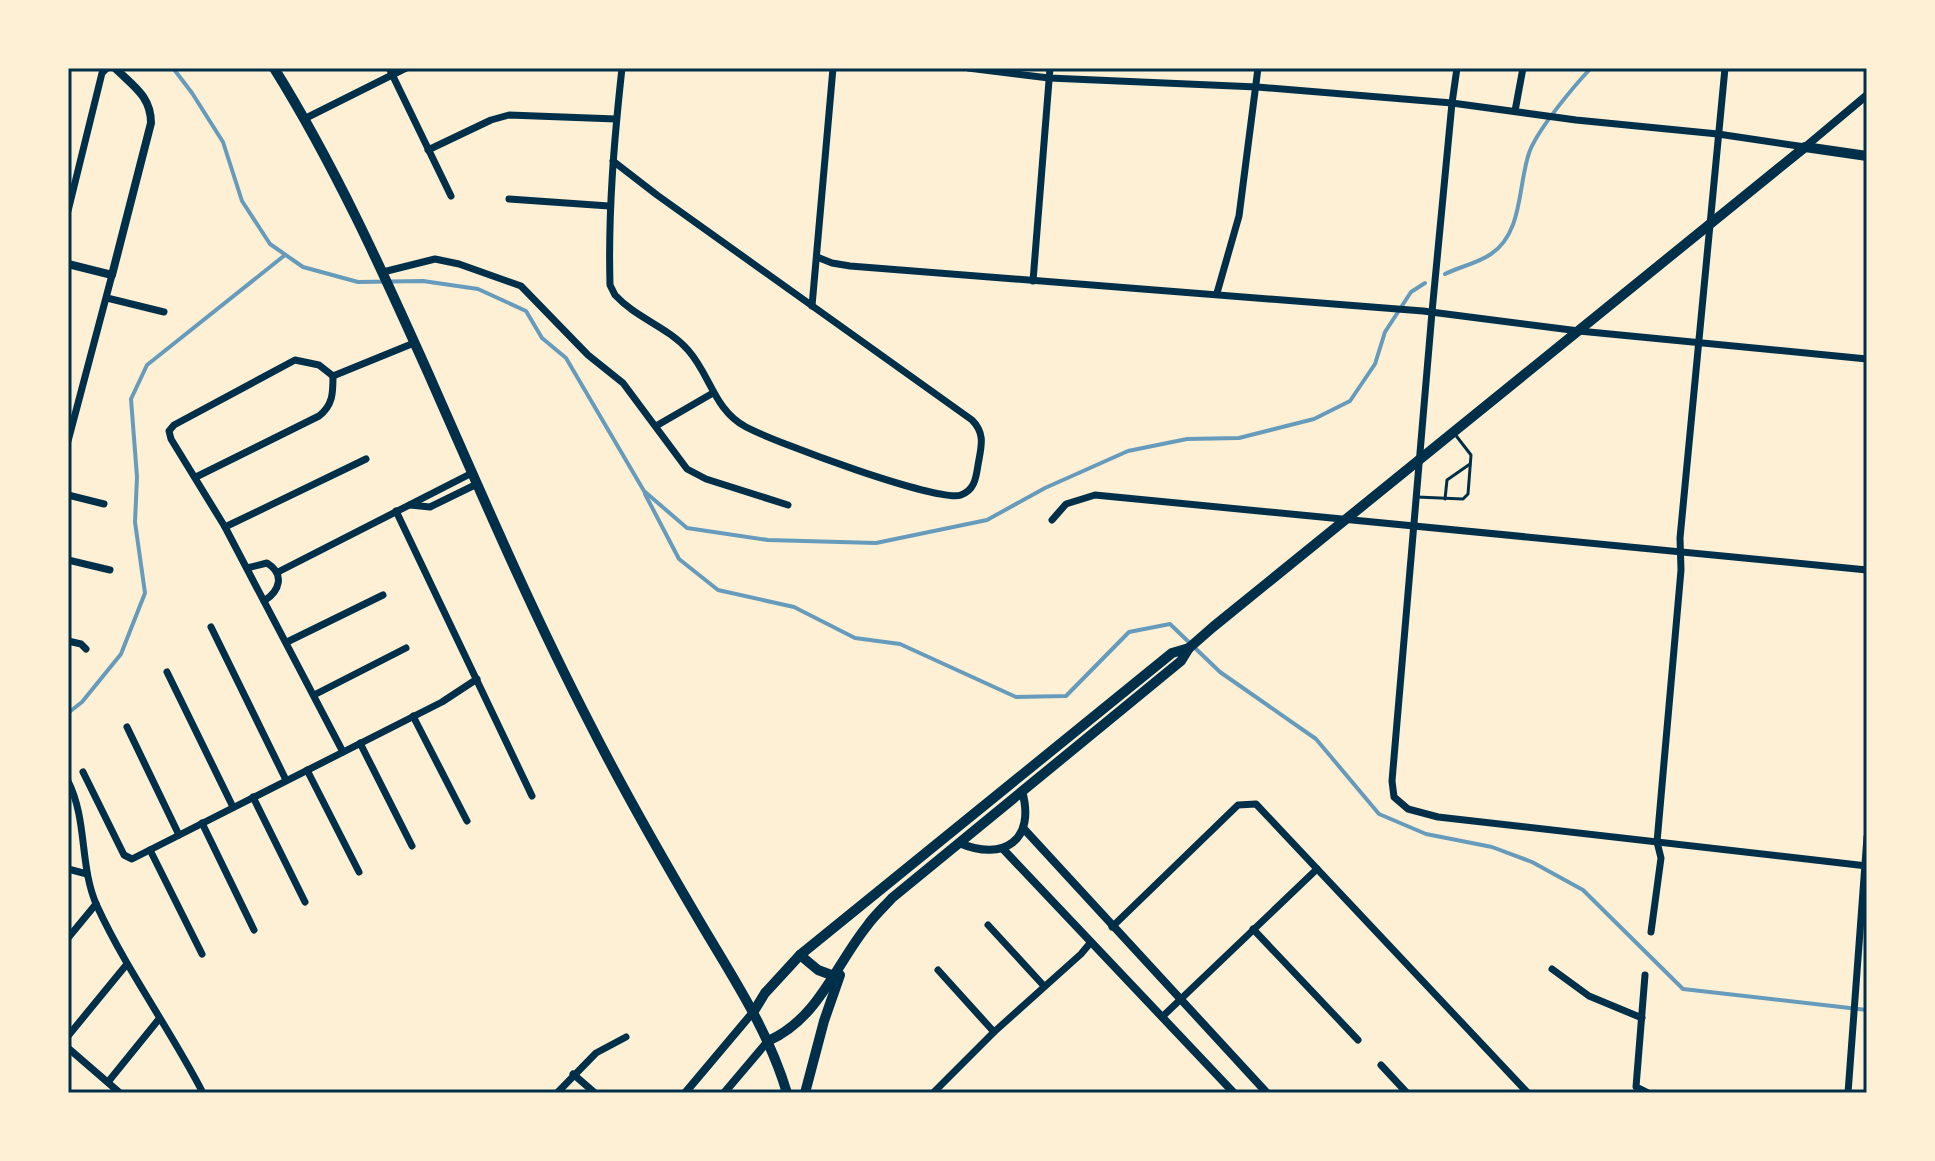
<svg xmlns="http://www.w3.org/2000/svg" width="1935" height="1161" viewBox="0 0 1935 1161" font-family="Overpass,sans-serif">
  <style>
    .lines { fill: none; stroke-linecap: round; stroke-linejoin: round }
    .stream { stroke: #669bbc; stroke-width: 4 }
    .service { stroke: #003049; stroke-width: 3 }
    .minor { stroke: #003049; stroke-width: 7 }
    .tertiary { stroke: #003049; stroke-width: 8 }
    .secondary { stroke: #003049; stroke-width: 10 }
    .neatline { fill: none; stroke: #003049; stroke-width: 3 }
  </style>
  <rect width="100%" height="100%" fill="#fdf0d5"/>
  <g class="lines">
    <g class="stream">
      <polyline points="173,68 192,93 223,142 242,201 270,244 303,267 358,282 423,281 478,289 526,311 542,338 566,358 644,491 687,528 768,540 876,543 987,520 1045,488 1128,451 1187,439 1239,438 1314,419 1350,401 1375,364 1385,332 1411,292 1425,283"/>
      <path d="M1445 274C1459 267 1478 263 1491 254 1523 233 1518 185 1529 153 1537 130 1574 86 1591 68"/>
      <polyline points="645,494 679,559 718,590 794,607 855,638 900,644 1016,697 1066,696 1129,632 1170,624 1220,672 1316,739 1379,814 1426,834 1492,847 1532,862 1583,890 1683,989 1867,1010"/>
      <polyline points="68,713 82,702 121,654 145,593 135,522 137,477 131,399 147,365 285,255"/>
    </g>
    <g class="service">
      <polyline points="1417,497 1463,499 1468,494 1471,455 1454,433"/>
      <polyline points="1445,499 1447,480 1470,464"/>
    </g>
    <g class="minor">
      <polyline points="389,68 451,196"/>
      <polyline points="968,68 1049,78 1257,87 1452,103 1576,120 1718,134 1805,147"/>
      <polyline points="1457,68 1452,103 1432,312 1392,781 1394,797 1408,809 1438,817 1867,866"/>
      <polyline points="1515,111 1523,68"/>
      <polyline points="306,118 406,68"/>
      <polyline points="428,150 491,120 509,115 616,119"/>
      <path d="M613 161 657 195 972 420C986 434 981 447 978 465 976 477 975 490 961 495 938 503 774 442 746 427 714 410 711 376 688 350 668 327 636 318 615 295L610 285C608 212 614 141 622 68"/>
      <polyline points="509,199 609,206"/>
      <polyline points="68,211 102,73 107,68"/>
      <polyline points="817,257 832,263 850,266 1423,311 1579,331 1867,359"/>
      <polyline points="383,272 435,259 459,264 521,286 588,355 623,383 687,469 706,479 788,505"/>
      <polyline points="1033,281 1050,68"/>
      <polyline points="1217,293 1239,216 1258,68"/>
      <polyline points="107,298 164,312"/>
      <polyline points="812,306 833,68"/>
      <polyline points="333,376 319,365 295,360 174,425 169,431 171,439 225,527 343,752"/>
      <polyline points="333,376 414,343"/>
      <polyline points="656,426 713,393"/>
      <polyline points="68,441 112,275"/>
      <path d="M196 477 319 416C333 405 333 393 333 376"/>
      <polyline points="68,495 104,504"/>
      <polyline points="410,505 430,507 477,484"/>
      <polyline points="396,511 532,796"/>
      <polyline points="1052,520 1066,504 1095,495 1867,570"/>
      <polyline points="225,527 366,459"/>
      <polyline points="68,560 110,570"/>
      <path d="M247 568 267 563C285 574 280 591 264 601"/>
      <polyline points="278,572 472,473"/>
      <polyline points="211,627 286,780"/>
      <polyline points="68,641 81,644 86,649"/>
      <polyline points="287,642 383,595"/>
      <polyline points="167,672 233,807"/>
      <polyline points="314,695 406,648"/>
      <polyline points="413,716 467,821"/>
      <polyline points="127,727 179,835"/>
      <polyline points="360,743 412,846"/>
      <polyline points="307,770 359,872"/>
      <polyline points="83,772 124,855 132,859 442,702 477,679"/>
      <path d="M68 781C88 821 79 866 97 906 127 971 170 1029 203 1093"/>
      <polyline points="253,797 305,902"/>
      <polyline points="202,823 254,930"/>
      <polyline points="150,850 202,954"/>
      <polyline points="68,869 87,874"/>
      <polyline points="988,925 1044,986"/>
      <polyline points="1112,927 1238,805 1256,804 1528,1093"/>
      <polyline points="1253,929 1358,1040"/>
      <polyline points="1651,932 1661,858 1657,842 1681,570 1680,538 1725,68"/>
      <polyline points="68,938 96,904"/>
      <polyline points="1552,969 1589,996 1642,1018"/>
      <polyline points="938,970 994,1032"/>
      <polyline points="1645,975 1636,1087 1648,1093"/>
      <polyline points="1162,1017 1317,869"/>
      <polyline points="68,1036 127,964"/>
      <polyline points="68,1048 120,1093"/>
      <polyline points="1381,1065 1407,1093"/>
      <polyline points="573,1074 595,1093"/>
      <polyline points="108,1082 159,1019"/>
      <polyline points="557,1093 596,1053 626,1037"/>
      <polyline points="933,1093 994,1032 1081,954 1091,942"/>
      <polyline points="1848,1093 1867,837"/>
    </g>
    <g class="tertiary">
      <polyline points="1805,147 1867,95"/>
      <path d="M68 264 112 275 151 123C151 96 133 86 115 68"/>
      <polyline points="1024,829 1267,1093"/>
      <path d="M959 843C1004 862 1036 840 1022 791"/>
      <polyline points="1003,849 1234,1093"/>
      <polyline points="685,1093 754,1011"/>
      <polyline points="724,1093 768,1041"/>
    </g>
    <g class="secondary">
      <path d="M274 68C335 166 382 270 429 375 481 493 532 612 591 726 626 795 664 861 703 927 735 981 769 1032 787 1093"/>
      <polyline points="800,955 818,970 834,976"/>
      <polyline points="754,1011 765,993 800,955 1172,653 1189,648"/>
      <path d="M768 1041C818 1019 835 966 867 926 874 916 884 907 892 898L1181 661 1189 648 1213 627 1805 147 1867 156"/>
      <polyline points="805,1093 824,1021 840,975"/>
    </g>
  </g>
  <rect width="1935" height="1161" fill="none" stroke="#fdf0d5" stroke-width="140"/>
  <rect x="70" y="70" width="1795" height="1021" class="neatline"/>
</svg>
